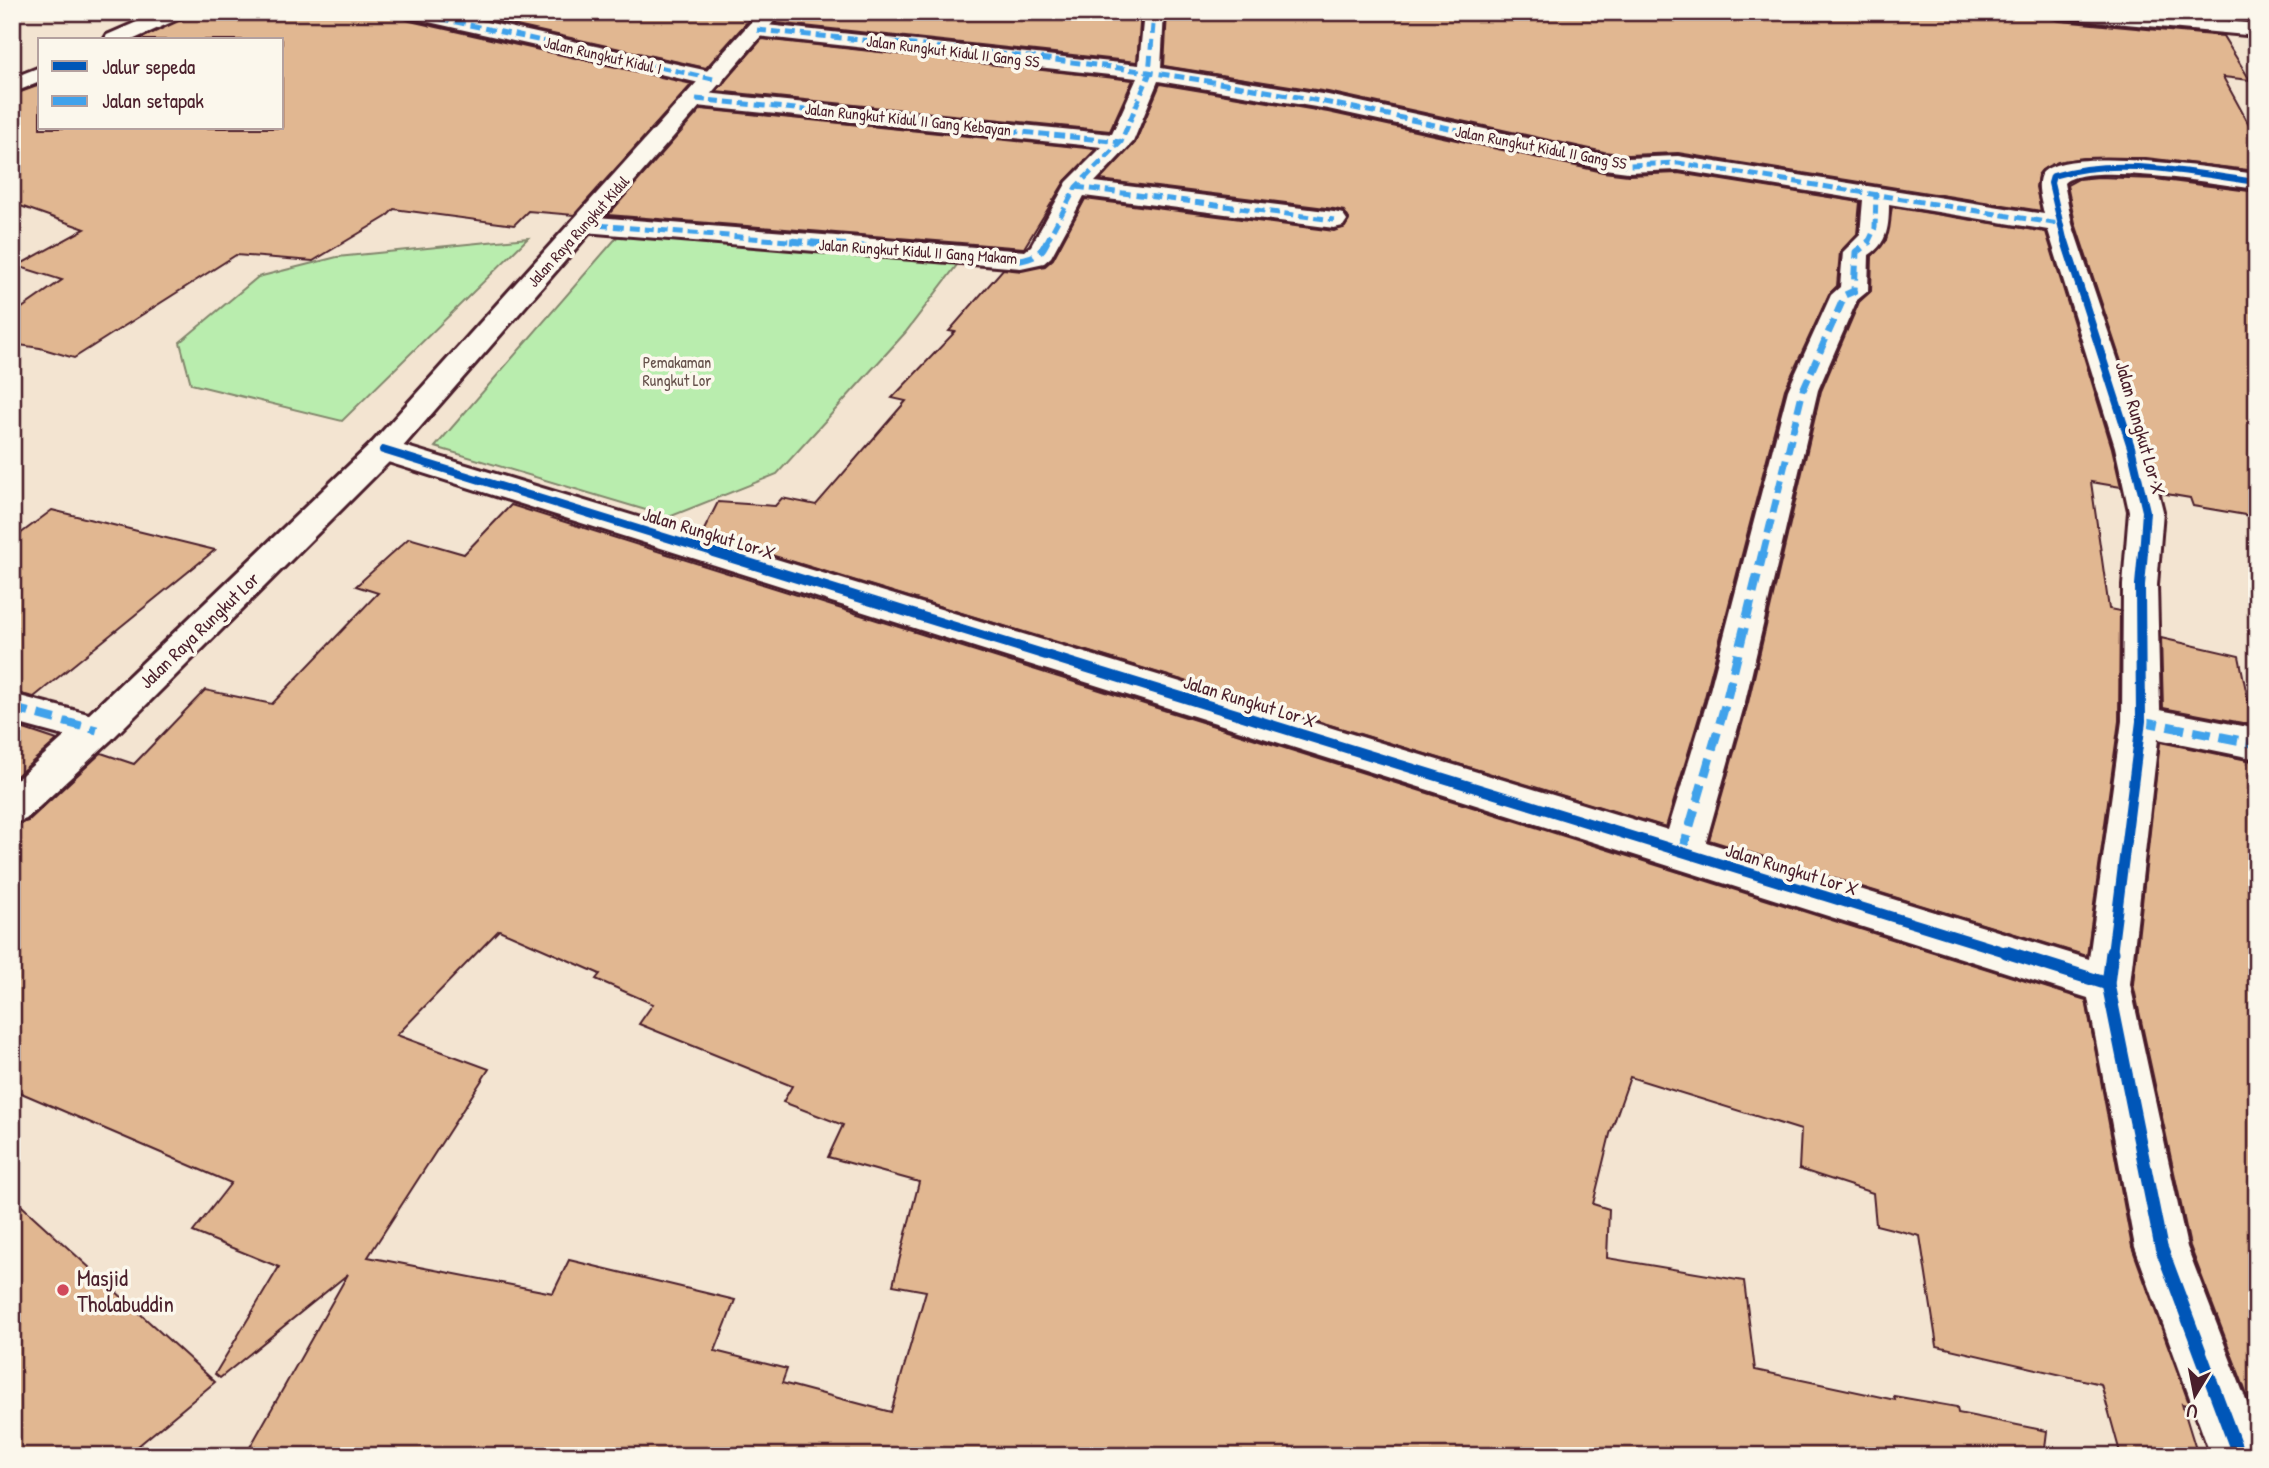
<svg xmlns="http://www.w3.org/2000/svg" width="2269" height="1468" viewBox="0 0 2269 1468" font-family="'Patrick Hand',sans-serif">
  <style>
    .green { fill: #b9edae; stroke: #82866c; stroke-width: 2 }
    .building { fill: #e1b791; stroke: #4a1f2b; stroke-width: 2; fill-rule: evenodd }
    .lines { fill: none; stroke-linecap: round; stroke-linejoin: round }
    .minor-casing { stroke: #4a1f2b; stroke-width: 6 }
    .major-casing { stroke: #4a1f2b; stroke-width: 6 }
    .minor { fill: #fbf7ec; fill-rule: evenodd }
    .major { fill: #fbf7ec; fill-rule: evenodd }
    .quiet-far2 { stroke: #40a2eb; stroke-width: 5; stroke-dasharray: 10 5; stroke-linecap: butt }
    .quiet-far1 { stroke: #40a2eb; stroke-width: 7; stroke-dasharray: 14 7; stroke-linecap: butt }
    .quiet { stroke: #40a2eb; stroke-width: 9; stroke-dasharray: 18 9; stroke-linecap: butt }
    .cycleway-far3-casing { stroke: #fbf7ec; stroke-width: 9 }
    .cycleway-far2-casing { stroke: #fbf7ec; stroke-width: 11 }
    .cycleway-far1-casing { stroke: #fbf7ec; stroke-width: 15 }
    .cycleway-casing { stroke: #fbf7ec; stroke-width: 18 }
    .cycleway-far3 { stroke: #0057b8; stroke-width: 6 }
    .cycleway-far2 { stroke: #0057b8; stroke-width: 8 }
    .cycleway-far1 { stroke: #0057b8; stroke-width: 10 }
    .cycleway { stroke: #0057b8; stroke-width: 13 }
    .poi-dot { fill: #d1495b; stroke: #fbf7ec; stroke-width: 2.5 }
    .labels { text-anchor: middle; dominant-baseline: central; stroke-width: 7; stroke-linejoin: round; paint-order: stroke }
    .far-street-label { font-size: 16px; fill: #4a1f2b; stroke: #fbf7ec }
    .far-park-label { font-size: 16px; fill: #66524c; stroke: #fbf7ec }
    .street-label { font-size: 19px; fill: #4a1f2b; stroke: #fbf7ec }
    .near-poi-label { font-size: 23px; fill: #4a1f2b; stroke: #fbf7ec; text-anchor: start }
  </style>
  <rect width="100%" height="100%" fill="#f3e4d1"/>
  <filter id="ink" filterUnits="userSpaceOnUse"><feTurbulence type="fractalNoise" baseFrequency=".0143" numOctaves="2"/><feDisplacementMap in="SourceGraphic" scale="14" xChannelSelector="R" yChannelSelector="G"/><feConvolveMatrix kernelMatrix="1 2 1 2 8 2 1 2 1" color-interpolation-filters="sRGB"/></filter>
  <g filter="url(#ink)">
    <g class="green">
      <polygon points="618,236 864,248 963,257 905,333 777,474 669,517 435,447"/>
      <polygon points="528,238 342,421 191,384 180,342 258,277 337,257"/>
    </g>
    <g class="building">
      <polygon points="195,12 399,12 402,18 410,21 692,84 574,215 528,211 514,225 394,209 386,217 313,261 236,255 74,358 40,348 12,344 12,315 62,280 17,266 85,229 12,203 12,95 40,85 40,128 282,128 282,40 138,40"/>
      <polygon points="454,12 756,12 706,68"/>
      <polygon points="784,12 1141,12 1137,62 776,23"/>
      <polygon points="1167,12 1324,12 1372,17 1374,12 2048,12 2052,19 2060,21 2223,36 2250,80 2223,77 2257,139 2257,171 2146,158 2083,158 2058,162 2042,170 2038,175 2036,187 2041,211 1678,153 1628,155 1604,152 1328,92 1164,66"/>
      <polygon points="762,39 1133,80 1110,131 716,91"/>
      <polygon points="1160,84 1328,112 1603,172 1628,175 1678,173 1860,202 1857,234 1840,252 1837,286 1829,294 1785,389 1704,701 1666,827 702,534 718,502 775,506 782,498 816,505 906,401 892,398 955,332 949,331 1003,269 1022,271 1045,266 1053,259 1085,199 1334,231 1345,227 1349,219 1344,211 1334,209 1100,180 1135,143"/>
      <polygon points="701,109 1096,149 1065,181 1024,248 608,215"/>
      <polygon points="2099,177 2155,179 2257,192 2257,517 2193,506 2190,498 2161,493 2149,446 2075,223 2067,185 2078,179"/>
      <polygon points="1892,207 2046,232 2112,448 2121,487 2091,482 2109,609 2120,611 2119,721 2087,956 1709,840 1748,703 1821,391 1859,302 1871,291 1872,256 1886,240"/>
      <path d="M511 505 2086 1000 2132 1247 2190 1406 2182 1404 2198 1456H2121L2101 1384 1937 1346 1920 1236 1876 1225 1873 1193 1799 1169 1801 1130 1630 1077 1610 1134 1593 1204 1609 1209 1607 1258 1744 1281 1755 1370 1895 1400 1894 1396 1957 1407 1958 1413 2047 1431 2044 1456H245L348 1274 220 1378 215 1374 279 1267 193 1232 231 1183 12 1089V826L28 821 101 753 134 764 205 690 272 704 378 593 356 586 409 538 464 554ZM499 930 600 974 596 979 653 1004 639 1024 792 1086 783 1102 843 1125 828 1157 919 1182 893 1285 926 1291 891 1412 782 1383 787 1369 715 1351 735 1300 569 1260 553 1293 368 1257 489 1069 397 1035Z"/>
      <polygon points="52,510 215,550 34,697 12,692 12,540"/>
      <polygon points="2161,638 2239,656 2253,725 2163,708"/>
      <polygon points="12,725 57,740 12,780"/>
      <polygon points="2160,742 2257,762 2257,1421 2190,1246 2133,984"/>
      <polygon points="12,1197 215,1382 126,1456 12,1456"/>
    </g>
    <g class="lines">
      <defs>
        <g id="minor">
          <polygon points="160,12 188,12 185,16 132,40 104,40 107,35"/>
          <polygon points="401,12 441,12 713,72 721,74 724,79 721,84 713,86 411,18 404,16"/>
          <path d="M1144 12H1164L1161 68 1328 95 1604 155 1628 158 1678 156 2044 214C2042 203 2034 181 2043 172 2071 145 2217 169 2257 174V189C2222 185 2086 161 2064 183L2072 224 2147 447 2163 511 2157 585 2160 710 2257 729V759L2158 739 2130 984 2187 1247 2257 1429V1456H2211L2135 1247 2088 998 372 457 367 450 372 443 383 440 394 443 1668 830 1707 702 1788 390 1831 295 1840 287 1843 252 1860 235 1863 200 1678 170 1628 172 1604 169 1328 109 1158 81 1133 142 1095 182 1334 212 1343 214 1347 220 1343 226 1334 228 1084 196 1051 257 1044 263 1021 268 584 232 575 230 571 224 575 218 584 216 1025 251 1031 246 1067 182 1102 147 696 106 688 104 684 99 688 94 696 92 1112 134 1137 78 757 36 749 35 746 30 749 25 757 24 1139 65ZM1889 204 2048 230 2115 447 2129 511 2123 585 2122 721 2089 959 1706 842 1745 702 1818 390 1857 300 1868 291 1869 255C1888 243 1889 225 1889 204Z"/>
          <polygon points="2050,12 2132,12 2257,24 2257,36 2060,18 2053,16"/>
          <polygon points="40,67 40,82 12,93 12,78"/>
          <polygon points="12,694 111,720 116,730 111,740 97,745 12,722"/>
        </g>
        <polygon id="major" points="760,12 782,12 394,457 111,740 26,819 12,824 12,784 83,720 372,443"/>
      </defs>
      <use href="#minor" class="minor-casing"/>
      <use href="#major" class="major-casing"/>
      <use href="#minor" class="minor"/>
      <use href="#major" class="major"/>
      <g class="quiet-far2">
        <polyline points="411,12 713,79"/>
        <path d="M757 30C913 45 1070 58 1225 84 1353 105 1478 135 1604 162L1628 165 1678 163 2059 224"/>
        <polyline points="696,99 1121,142"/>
        <polyline points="1076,187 1334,220"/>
        <polyline points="584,224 812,243"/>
        <polyline points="1046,243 1076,187 1121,142 1149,75 1154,12"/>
        <polyline points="1868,243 1875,228 1876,194"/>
      </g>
      <g class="quiet-far1">
        <path d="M790 241 1021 260C1035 257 1041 254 1047 241"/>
        <polyline points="1763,554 1803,390 1845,295 1854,291 1856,252 1870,241"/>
      </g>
      <g class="quiet">
        <polyline points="12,708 97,730"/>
        <polyline points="2141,721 2257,744"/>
        <polyline points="1682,853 1726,702 1763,552"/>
      </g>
      <defs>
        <path id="cycleway-far3" d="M2065 243 2051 183 2053 176C2118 156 2191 173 2257 182"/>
        <g id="cycleway-far2">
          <polyline points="2065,241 2131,447 2146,511 2143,554"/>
          <polyline points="383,450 719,554"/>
        </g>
        <g id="cycleway-far1">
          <polyline points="713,552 2012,954"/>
          <polyline points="2112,954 2141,721 2140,585 2143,552"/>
        </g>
        <g id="cycleway">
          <polyline points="2006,952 2108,984"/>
          <polyline points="2112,952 2108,984 2161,1247 2239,1456"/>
        </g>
      </defs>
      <use href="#cycleway-far3" class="cycleway-far3-casing"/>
      <use href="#cycleway-far2" class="cycleway-far2-casing"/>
      <use href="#cycleway-far1" class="cycleway-far1-casing"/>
      <use href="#cycleway" class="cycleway-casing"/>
      <use href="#cycleway-far3" class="cycleway-far3"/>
      <use href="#cycleway-far2" class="cycleway-far2"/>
      <use href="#cycleway-far1" class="cycleway-far1"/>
      <use href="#cycleway" class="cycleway"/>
    </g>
  </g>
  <circle class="poi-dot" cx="63" cy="1290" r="7"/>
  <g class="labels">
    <g class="far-street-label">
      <text transform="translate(953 51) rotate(7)">Jalan Rungkut Kidul II Gang SS</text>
      <text transform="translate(603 55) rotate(13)">Jalan Rungkut Kidul I</text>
      <text transform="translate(908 119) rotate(6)">Jalan Rungkut Kidul II Gang Kebayan</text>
      <text transform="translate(1541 147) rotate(11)">Jalan Rungkut Kidul II Gang SS</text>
      <text transform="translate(578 231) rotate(-48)">Jalan Raya Rungkut Kidul</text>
      <text transform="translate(918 251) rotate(4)">Jalan Rungkut Kidul II Gang Makam</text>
    </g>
    <g class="far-park-label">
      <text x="677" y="362">Pemakaman<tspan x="677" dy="18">Rungkut Lor</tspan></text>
    </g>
    <g class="street-label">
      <text transform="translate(2141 428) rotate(74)">Jalan Rungkut Lor X</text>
      <text transform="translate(709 533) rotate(17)">Jalan Rungkut Lor X</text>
      <text transform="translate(199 630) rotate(-44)">Jalan Raya Rungkut Lor</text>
      <text transform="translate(1250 701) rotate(17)">Jalan Rungkut Lor X</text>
      <text transform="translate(1792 869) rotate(17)">Jalan Rungkut Lor X</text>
    </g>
    <g class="near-poi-label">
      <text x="77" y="1277">Masjid<tspan x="77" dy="26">Tholabuddin</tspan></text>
    </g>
  </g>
  <rect width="2269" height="1468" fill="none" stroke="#fbf7ec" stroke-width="42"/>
  <rect x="21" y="21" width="2227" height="1426" fill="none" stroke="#4a1f2b" stroke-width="2.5" filter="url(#ink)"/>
  <rect x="38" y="38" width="245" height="91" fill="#fbf7ec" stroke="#b4a19f" stroke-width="2"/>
  <rect x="52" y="61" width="35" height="10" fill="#0057b8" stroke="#b4a19f" stroke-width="2"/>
  <text x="102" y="74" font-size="21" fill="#4a1f2b">Jalur sepeda</text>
  <rect x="52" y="96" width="35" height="10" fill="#40a2eb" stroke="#b4a19f" stroke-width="2"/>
  <text x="102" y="108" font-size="21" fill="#4a1f2b">Jalan setapak</text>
  <g transform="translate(2195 1395) rotate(190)" stroke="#fbf7ec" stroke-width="5" paint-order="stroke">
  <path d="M0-5L12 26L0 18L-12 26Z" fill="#4a1f2b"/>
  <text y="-10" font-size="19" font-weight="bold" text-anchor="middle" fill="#4a1f2b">U</text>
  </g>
</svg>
